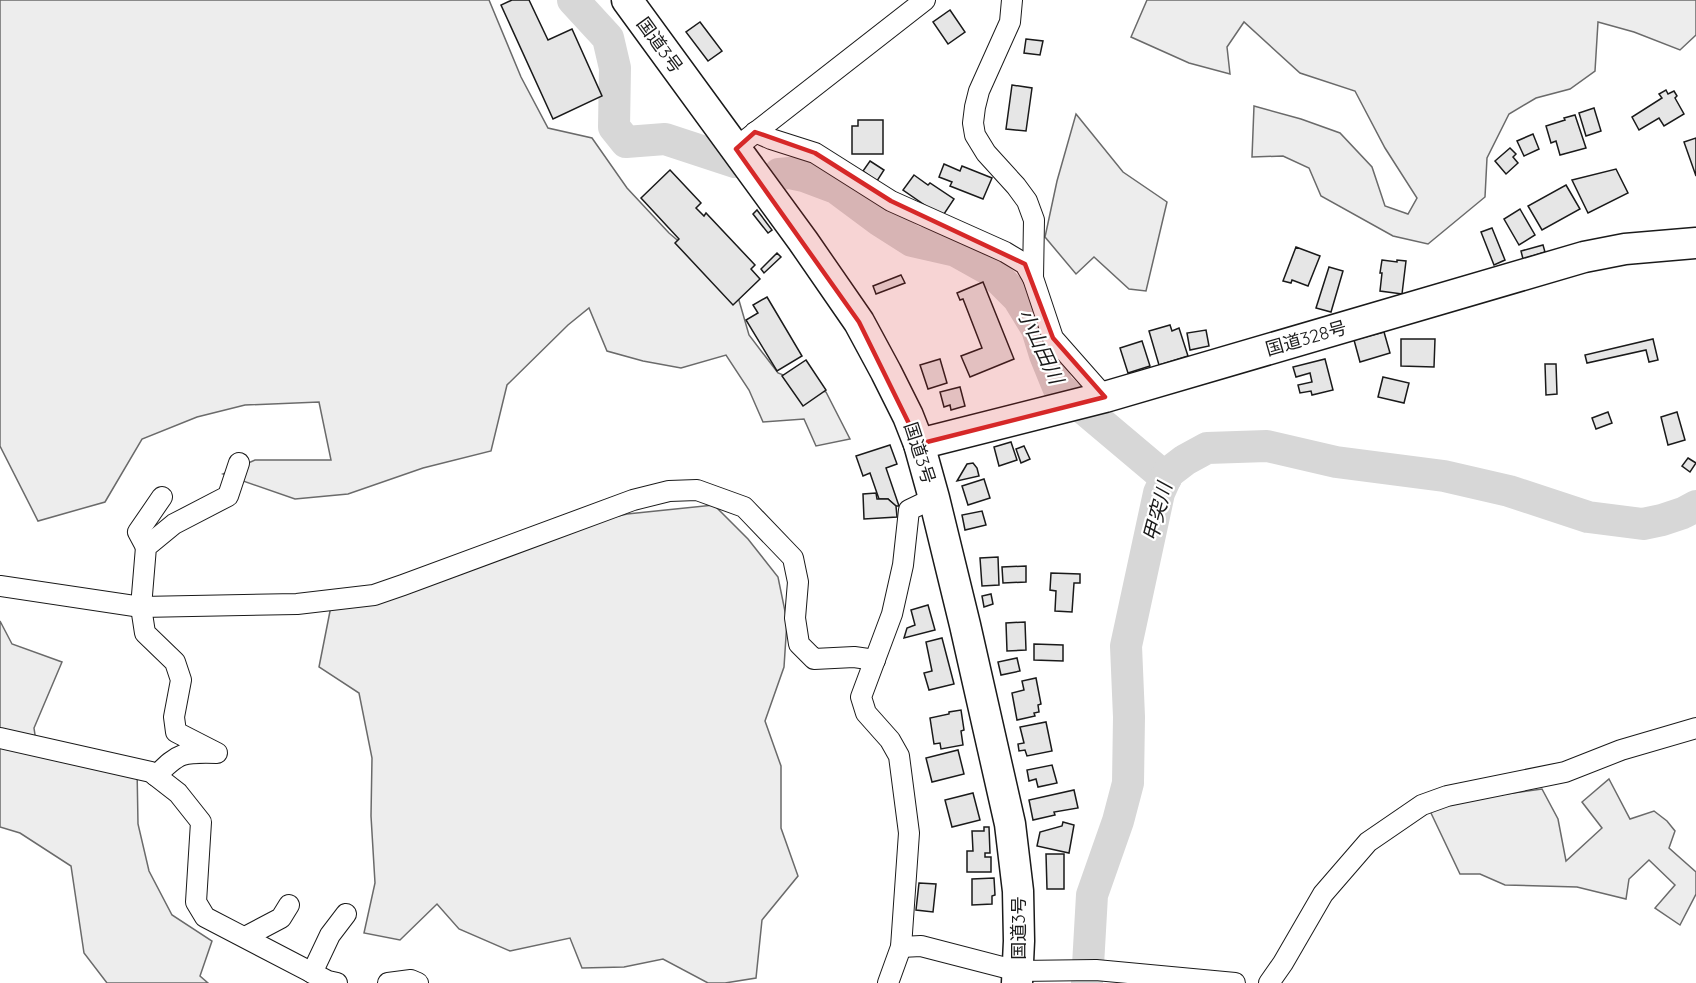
<svg xmlns="http://www.w3.org/2000/svg" width="1696" height="983" viewBox="0 0 1696 983" font-family="Quicksand,'Noto Sans JP',sans-serif">
  <style>
    .green { fill: #ededed; stroke: #6a6a6a; stroke-width: 1.5 }
    .lines { fill: none; stroke-linecap: round; stroke-linejoin: round }
    .river { stroke: #d7d7d7; stroke-width: 32 }
    .building { fill: #e6e6e6; stroke: #1a1a1a; stroke-width: 1.5 }
    .minor-casing { stroke: #1a1a1a; stroke-width: 22 }
    .highway-casing { stroke: #1a1a1a; stroke-width: 33 }
    .minor { stroke: #fff; stroke-width: 20 }
    .highway { stroke: #fff; stroke-width: 30 }
    .marked { fill: #d62828; fill-opacity: 0.2; stroke: #d62828; stroke-width: 4.5; stroke-linejoin: round }
    .labels { text-anchor: middle; dominant-baseline: central; stroke-width: 4.5; stroke-linejoin: round; paint-order: stroke }
    .street-label { font-size: 18px; fill: #1a1a1a; stroke: #fff }
    .water-label { font-size: 20px; font-style: italic; fill: #1a1a1a; stroke: #fff }
  </style>
  <rect width="100%" height="100%" fill="#fff"/>
  <g class="green">
    <polygon points="0,0 489,0 521,77 548,128 592,138 627,188 669,233 736,290 749,335 778,373 826,392 850,439 816,446 804,419 763,422 749,390 726,355 681,368 643,361 607,351 589,308 568,325 507,385 491,451 423,468 348,494 295,499 223,474 255,460 331,460 319,402 245,405 197,417 142,439 105,502 38,521 0,446"/>
    <polygon points="1147,0 1696,0 1696,35 1680,50 1634,32 1598,22 1595,71 1570,89 1536,98 1509,114 1487,158 1485,197 1428,244 1393,236 1321,196 1309,168 1283,156 1252,157 1254,106 1301,119 1340,133 1372,167 1385,206 1408,214 1417,198 1385,148 1355,91 1300,73 1244,22 1227,47 1230,74 1189,63 1131,37"/>
    <polygon points="1076,114 1123,172 1167,202 1146,291 1129,289 1094,257 1076,274 1045,237 1057,181"/>
    <polygon points="714,505 748,539 778,577 787,621 784,667 765,721 781,766 781,828 798,876 762,920 756,978 725,983 708,983 663,959 624,967 582,968 570,938 510,951 459,929 437,904 400,940 364,933 375,883 371,816 372,758 359,693 319,667 333,596 448,571 567,528 627,514"/>
    <polygon points="0,621 12,644 62,662 34,728 37,748 137,767 138,824 149,871 172,915 212,941 200,976 208,983 107,983 84,953 71,866 20,833 0,827"/>
    <polygon points="1609,779 1630,819 1654,811 1667,821 1675,831 1669,848 1696,872 1696,894 1680,925 1655,908 1675,885 1649,860 1629,879 1626,899 1577,887 1505,885 1480,874 1460,874 1430,811 1461,800 1542,789 1558,819 1566,861 1602,828 1582,802"/>
  </g>
  <g class="lines">
    <g class="river">
      <polyline points="573,0 608,38 615,68 614,127 626,142 665,139 735,162"/>
      <polyline points="779,174 790,173 804,176 836,188 879,220 912,241 956,251 990,270 1018,298 1037,329 1045,355 1058,387 1166,478"/>
      <polyline points="1087,983 1092,895 1118,821 1128,783 1129,717 1126,646 1159,493 1168,473 1185,460 1207,448 1267,446 1336,462 1444,476 1509,491 1588,517 1643,524 1662,520 1683,513 1696,506"/>
    </g>
  </g>
  <g class="building">
    <polygon points="512,0 529,0 548,40 572,29 602,96 553,119 501,5"/>
    <polygon points="950,10 965,32 948,44 933,22"/>
    <polygon points="700,22 722,51 708,61 686,32"/>
    <polygon points="1026,39 1043,41 1040,55 1024,53"/>
    <polygon points="1012,85 1032,88 1026,131 1006,129"/>
    <polygon points="1666,90 1668,94 1674,91 1677,96 1675,98 1684,114 1664,126 1659,118 1639,130 1632,117 1662,98 1659,94"/>
    <polygon points="1594,108 1601,131 1586,136 1579,113"/>
    <polygon points="1575,115 1586,148 1560,155 1556,141 1551,143 1546,126 1565,120 1564,118"/>
    <polygon points="858,120 883,120 883,154 852,154 852,126 858,126"/>
    <polygon points="1533,134 1539,149 1524,156 1517,141"/>
    <polygon points="1696,138 1696,176 1684,142"/>
    <polygon points="1510,148 1516,154 1513,157 1518,163 1506,174 1495,161"/>
    <polygon points="870,161 884,170 877,181 863,171"/>
    <polygon points="944,164 960,171 962,166 992,178 983,199 950,186 952,182 939,177"/>
    <polygon points="1616,169 1628,193 1588,213 1572,180"/>
    <polygon points="670,170 701,203 696,208 704,216 706,213 755,265 751,269 760,279 733,305 675,243 679,239 641,198"/>
    <polygon points="914,175 928,185 930,183 954,199 942,217 903,190"/>
    <polygon points="1566,185 1580,209 1542,230 1528,206"/>
    <polygon points="1520,209 1535,235 1519,245 1504,219"/>
    <polygon points="757,210 772,230 768,233 753,214"/>
    <polygon points="1492,228 1505,260 1494,265 1481,232"/>
    <polygon points="1543,245 1545,252 1523,259 1521,251"/>
    <polygon points="1296,247 1320,256 1308,286 1292,280 1291,283 1283,281"/>
    <polygon points="777,253 781,257 764,273 761,269"/>
    <polygon points="1382,260 1397,262 1397,260 1406,261 1402,294 1380,291 1382,273 1380,273"/>
    <polygon points="1329,267 1343,271 1331,312 1316,308"/>
    <polygon points="901,275 905,283 876,294 873,286"/>
    <polygon points="983,282 1014,359 970,377 961,356 982,348 963,299 960,300 957,293"/>
    <polygon points="767,297 802,356 777,371 746,320 758,313 753,305"/>
    <polygon points="1170,325 1172,331 1179,328 1188,356 1159,365 1149,331"/>
    <polygon points="1206,330 1209,346 1190,350 1187,333"/>
    <polygon points="1384,332 1390,353 1360,362 1354,340"/>
    <polygon points="1401,339 1435,339 1434,367 1401,366"/>
    <polygon points="1653,339 1658,360 1649,362 1646,350 1587,363 1585,355"/>
    <polygon points="1142,341 1150,366 1128,373 1120,348"/>
    <polygon points="940,359 947,383 928,389 920,365"/>
    <polygon points="1325,359 1333,390 1312,395 1311,391 1300,393 1298,385 1312,382 1310,373 1296,377 1293,367"/>
    <polygon points="806,360 826,390 803,406 782,376"/>
    <polygon points="1545,364 1556,364 1557,394 1546,395"/>
    <polygon points="1383,377 1409,383 1404,403 1378,397"/>
    <polygon points="960,387 965,406 951,410 950,405 944,407 940,392"/>
    <polygon points="1608,412 1612,423 1596,429 1592,418"/>
    <polygon points="1677,412 1685,440 1668,445 1661,417"/>
    <polygon points="1011,442 1017,460 999,466 994,447"/>
    <polygon points="890,445 897,464 886,468 899,506 896,506 888,499 879,499 870,473 863,476 856,456"/>
    <polygon points="1024,446 1030,459 1021,463 1016,449"/>
    <polygon points="1688,458 1696,463 1690,472 1682,466"/>
    <polygon points="973,463 977,468 979,476 957,481 967,464"/>
    <polygon points="984,479 990,498 968,505 962,486"/>
    <polygon points="876,493 877,499 888,499 896,506 897,517 864,519 863,494"/>
    <polygon points="982,511 986,525 965,530 962,515"/>
    <polygon points="998,557 999,585 982,586 980,558"/>
    <polygon points="1026,566 1026,582 1003,583 1002,567"/>
    <polygon points="1051,573 1080,574 1080,583 1074,583 1072,612 1055,611 1056,591 1050,590"/>
    <polygon points="991,594 993,604 984,607 982,596"/>
    <polygon points="928,605 935,630 904,638 907,628 915,625 911,610"/>
    <polygon points="1025,622 1026,650 1007,651 1006,623"/>
    <polygon points="942,638 954,684 929,690 924,673 932,671 926,642"/>
    <polygon points="1034,644 1063,645 1063,661 1034,660"/>
    <polygon points="1017,658 1020,671 1001,675 998,662"/>
    <polygon points="1036,678 1041,704 1038,705 1039,712 1034,713 1035,716 1017,720 1012,693 1024,690 1022,681"/>
    <polygon points="961,710 964,730 961,731 963,745 941,749 940,743 934,744 930,718 949,714 949,712"/>
    <polygon points="1046,722 1052,751 1027,756 1025,750 1019,751 1018,744 1024,743 1020,727"/>
    <polygon points="958,750 964,774 932,782 926,758"/>
    <polygon points="1052,765 1057,783 1038,787 1036,779 1029,781 1027,770"/>
    <polygon points="1074,790 1078,808 1054,812 1055,815 1033,820 1029,800"/>
    <polygon points="973,793 980,820 952,827 945,800"/>
    <polygon points="1063,822 1074,825 1069,853 1037,846 1040,832 1062,826"/>
    <polygon points="984,827 989,827 990,853 985,853 985,857 991,857 991,872 967,872 967,851 973,851 972,831 984,831"/>
    <polygon points="1046,854 1064,854 1064,889 1047,889"/>
    <polygon points="994,878 995,895 992,896 992,904 972,905 972,879"/>
    <polygon points="919,883 936,884 933,912 916,910"/>
  </g>
  <g class="lines">
    <defs>
      <g id="minor">
        <polyline points="1012,0 1010,22 979,91 975,107 973,123 975,135 986,153 1016,186 1027,201 1034,220 1033,278 1053,338 1105,397"/>
        <polyline points="755,132 771,139 815,153 891,201 1005,252 1025,264 1033,278"/>
        <polyline points="747,139 925,0"/>
        <polyline points="146,547 138,532 162,497"/>
        <polyline points="0,586 141,607 297,604 374,595 403,585 633,500 669,491 697,490 744,507 793,558 798,582 795,618 799,644 814,659 854,657 875,660"/>
        <polyline points="0,738 151,772 178,793 201,822 196,902 205,917 328,981 337,983"/>
        <path d="M156 776C179 752 183 752 217 753L176 732 174 717 181 680 175 662 145 633 141 607 146 547 174 524 228 496 239 463"/>
        <polyline points="245,937 281,918 289,905"/>
        <polyline points="901,947 921,946 1018,971 1096,970 1235,983"/>
        <polyline points="312,973 330,935 346,914"/>
        <polyline points="388,983 411,980 418,983"/>
        <polyline points="888,983 901,947 909,833 899,756 890,740 866,713 861,697 892,614 903,565 909,510 934,498"/>
        <polyline points="1269,983 1283,963 1323,894 1368,842 1422,805 1447,796 1565,772 1621,750 1696,728"/>
      </g>
      <g id="highway">
        <polyline points="627,0 803,241 859,322 886,372 908,416 919,444 934,498 965,625 1010,824 1018,891 1019,941 1017,983"/>
        <polyline points="919,444 1105,397 1584,257 1625,249 1696,243"/>
      </g>
    </defs>
    <use href="#minor" class="minor-casing"/>
    <use href="#highway" class="highway-casing"/>
    <use href="#minor" class="minor"/>
    <use href="#highway" class="highway"/>
  </g>
  <path class="marked" d="M755 132 815 153 891 201 1025 264 1053 338 1105 397 919 444 859 322 736 149Z"/>
  <g class="labels">
    <g class="street-label">
      <text transform="translate(660 45) rotate(54)">国道3号</text>
      <text transform="translate(1306 338) rotate(-16)">国道328号</text>
      <text transform="translate(920 453) rotate(72)">国道3号</text>
      <text transform="translate(1018 928) rotate(-90)">国道3号</text>
    </g>
    <g class="water-label">
      <text transform="translate(1041 346) rotate(65)">小山田川</text>
      <text transform="translate(1157 512) rotate(-75)">甲突川</text>
    </g>
  </g>
</svg>
